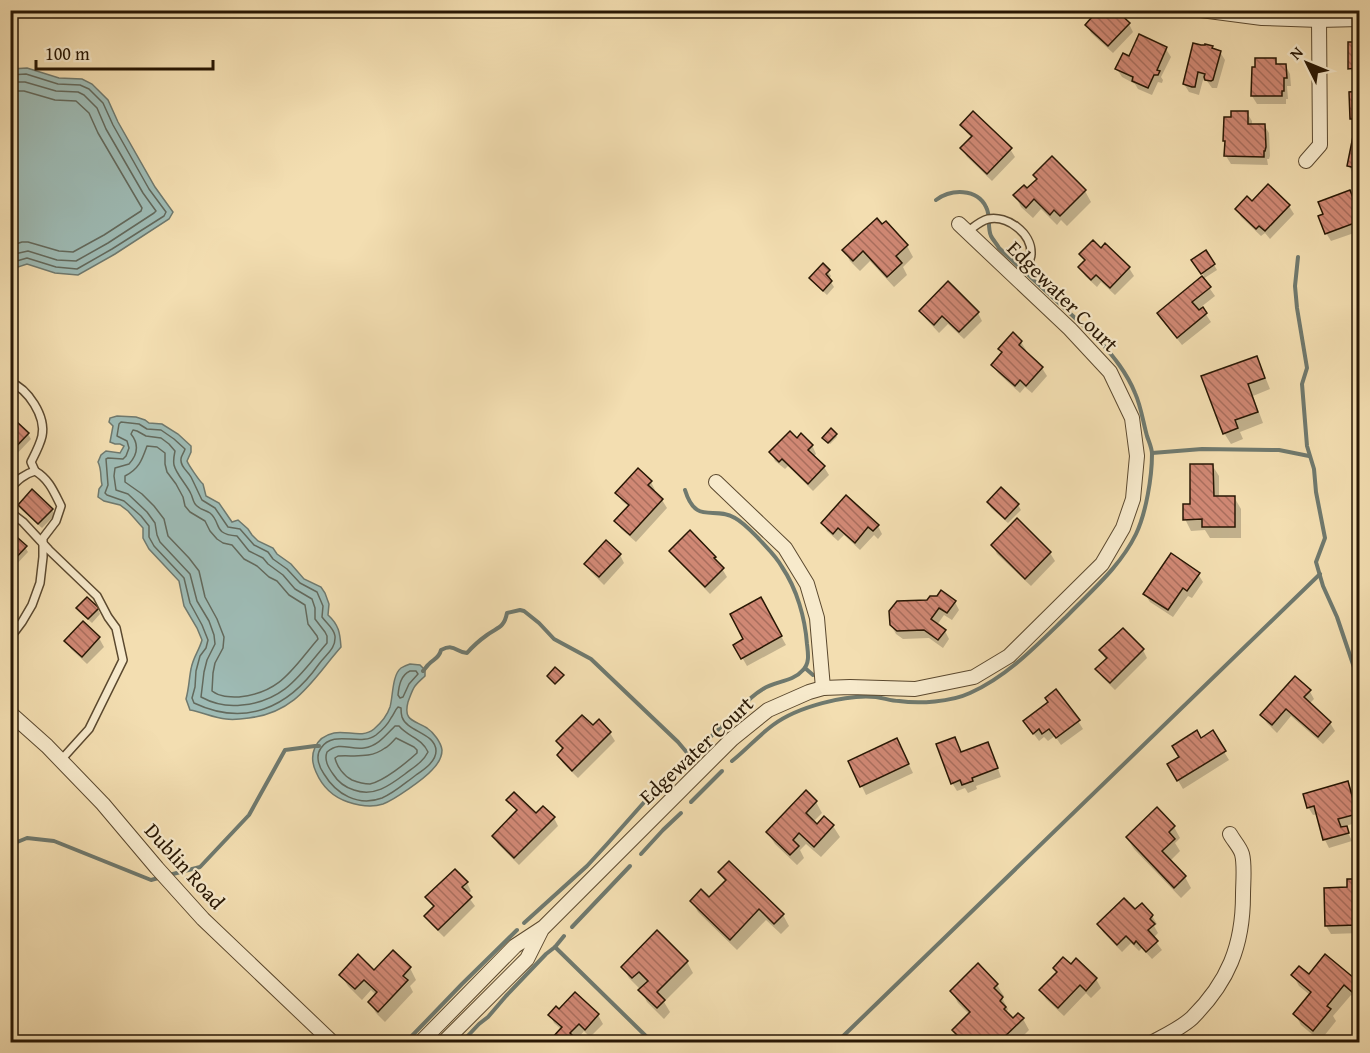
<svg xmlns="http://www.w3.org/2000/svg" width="1370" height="1053" viewBox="0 0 1370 1053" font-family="'Gentium Book Plus',serif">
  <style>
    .water { fill: #9ebbb5; stroke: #6f796e; stroke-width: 1.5 }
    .shadow { fill: #0003 }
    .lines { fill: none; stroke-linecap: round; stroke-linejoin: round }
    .shore { stroke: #63695c; stroke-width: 1.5 }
    .stream { stroke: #6f796e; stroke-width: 4 }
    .building { fill: url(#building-back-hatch); stroke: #281704; stroke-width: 1.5 }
    .service-casing { stroke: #5b492f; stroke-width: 10 }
    .minor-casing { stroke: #5b492f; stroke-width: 16 }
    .service { stroke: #f7eacc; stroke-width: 7 }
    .minor { stroke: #f7eacc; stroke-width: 14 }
    .labels { text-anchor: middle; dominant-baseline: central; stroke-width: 4.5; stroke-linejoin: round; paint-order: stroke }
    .street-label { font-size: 21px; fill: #281704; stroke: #f7eacc }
  </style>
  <defs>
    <pattern id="building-back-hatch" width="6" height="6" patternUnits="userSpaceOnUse" patternTransform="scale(1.5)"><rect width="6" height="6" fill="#d08874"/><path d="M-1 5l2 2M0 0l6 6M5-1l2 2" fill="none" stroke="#a96e5d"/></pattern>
  </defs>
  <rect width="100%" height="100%" fill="#f3deb1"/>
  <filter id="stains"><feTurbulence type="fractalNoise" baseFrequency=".00333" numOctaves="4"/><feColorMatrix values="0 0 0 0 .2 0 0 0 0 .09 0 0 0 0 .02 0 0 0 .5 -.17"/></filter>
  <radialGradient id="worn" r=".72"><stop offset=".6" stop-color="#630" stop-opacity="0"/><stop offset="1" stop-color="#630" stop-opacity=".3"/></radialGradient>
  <g class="water">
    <polygon points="27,68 59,78 82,79 92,84 108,100 118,122 155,187 173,212 169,219 115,254 78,275 55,273 27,264 12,269 11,268 11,69"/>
    <path d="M117 416 136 417 145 420 149 423 162 424 178 434 191 446V452L187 461C188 464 200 482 203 484L206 496 219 503 232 522 238 520 248 529 252 535 258 541 273 548 277 554 291 564 304 579 321 587 325 593 329 604 328 615C339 625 340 633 341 647 312 680 297 712 249 718 242 719 233 720 226 719 214 718 202 712 190 710L186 699C189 688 189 679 191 669 193 657 199 651 202 640L197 628 184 606 179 581 149 549 143 538V528L128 511 120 505 104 501 98 497 99 489 102 485C100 477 102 470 98 462L101 455 106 451 120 453 124 446 120 444H115L110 442 113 426 109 422 110 418Z"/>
    <path d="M410 664 420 665 425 670V676C422 679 418 682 415 686 412 690 410 697 408 702 403 721 414 720 427 728 433 732 441 742 442 750 442 757 437 765 432 770 424 779 394 800 383 804 371 808 360 806 348 802 333 797 322 786 316 772 308 755 315 737 334 733 347 730 362 739 374 729 381 723 387 716 390 707 393 697 392 675 401 668 404 666 407 665 410 664Z"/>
  </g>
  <g class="shadow">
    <polygon points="1078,10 1087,10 1082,15"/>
    <polygon points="1129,24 1133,32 1113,53 1091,33 1087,25"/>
    <polygon points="1360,43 1360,80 1358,76 1354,76 1350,68"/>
    <polygon points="1212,47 1214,50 1220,52 1225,60 1217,88 1212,88 1207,81 1203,80 1199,95 1189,92 1184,84"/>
    <polygon points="1166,49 1171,57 1161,77 1163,80 1162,83 1158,82 1152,95 1138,89 1135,84 1122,77 1117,69 1130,58"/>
    <polygon points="1275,59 1278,65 1285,65 1290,74 1291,86 1287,86 1288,99 1286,99 1286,104 1257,104 1252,96"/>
    <polygon points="1360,93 1360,127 1356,127 1351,119"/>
    <polygon points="1247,113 1252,121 1252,126 1264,125 1269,133 1270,156 1269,159 1267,159 1268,165 1231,164 1226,156"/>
    <polygon points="962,125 1010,149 1015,157 992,181 967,157 962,149 972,138 967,133"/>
    <polygon points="1360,139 1360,175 1353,174 1349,166"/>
    <polygon points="1035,175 1085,191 1091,202 1067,226 1061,220 1057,225 1041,209 1033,218 1021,207 1015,195 1027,190 1037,180"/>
    <polygon points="1350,192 1354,200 1360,214 1360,231 1331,241 1326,233"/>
    <polygon points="1252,203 1289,206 1294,214 1270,239 1265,233 1261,236 1241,217 1237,209"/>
    <polygon points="907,246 913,257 903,267 907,275 894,287 870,261 860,271 850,261 844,250"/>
    <polygon points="1101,250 1129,268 1134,276 1115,295 1101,282 1097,287 1085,276 1080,267 1085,262 1081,254"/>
    <polygon points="1196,265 1214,265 1217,270 1203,279 1215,296 1201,307 1211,322 1182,345 1163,321 1159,313 1204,276"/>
    <polygon points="828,271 831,276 829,279 834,287 827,295 814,283 811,278"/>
    <polygon points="921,311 978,313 982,321 964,339 948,324 939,333 926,319"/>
    <polygon points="1013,334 1021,342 1026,350 1024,352 1042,368 1047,376 1032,393 1025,387 1020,393 998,373 993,365 1003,354 1000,349"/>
    <polygon points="1256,357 1262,369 1270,389 1253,396 1263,423 1240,432 1243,439 1231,444 1224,433"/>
    <polygon points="10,429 28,434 31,439 10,461"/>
    <polygon points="836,435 837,437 830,444 825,440"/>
    <polygon points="797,440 812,445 816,454 813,457 824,467 829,475 813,491 788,466 785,469 775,461 771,452"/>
    <polygon points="1212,465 1219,476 1219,498 1234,497 1241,509 1241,538 1210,538 1205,530 1191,531 1185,519"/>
    <polygon points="651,482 655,490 653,492 662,500 667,508 636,542 621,529 616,521 629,507 622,501 617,493"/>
    <polygon points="988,502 1018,505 1021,510 1008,523 991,508"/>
    <polygon points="20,505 52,510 55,515 42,528 22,510"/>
    <polygon points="823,523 878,526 882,534 878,539 874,535 860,550 844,535 838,541 827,531"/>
    <polygon points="690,532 715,557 727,577 710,594 676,559 671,551"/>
    <polygon points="10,533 25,547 28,552 14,567 10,564"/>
    <polygon points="993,546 1050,553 1055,561 1031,586 997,554"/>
    <polygon points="620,555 624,563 604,585 591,572 586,564"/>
    <polygon points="1198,574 1203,582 1192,598 1188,596 1173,617 1150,602 1145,594"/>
    <polygon points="760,599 786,645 747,666 735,645 746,640"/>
    <polygon points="928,602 955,602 959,610 952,620 944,615 937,625 945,631 949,639 943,648 929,638 903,639 896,634 891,625"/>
    <polygon points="78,608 98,609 100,614 92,623 81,613"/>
    <polygon points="83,623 99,638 104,647 87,664 71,649 66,641"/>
    <polygon points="1123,630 1143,650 1147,658 1115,690 1102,677 1097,669 1106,660 1101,651"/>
    <polygon points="1309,690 1314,699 1309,704 1330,723 1335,731 1323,744 1291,716 1277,733 1267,723 1262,715"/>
    <polygon points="1078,721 1083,729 1061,745 1055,736 1048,741 1044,737 1039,741 1030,729"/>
    <polygon points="599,722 610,733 615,741 578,778 563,763 558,755 562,749 557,741 593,727"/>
    <polygon points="1212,732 1229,760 1183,789 1169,765 1180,758 1201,740"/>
    <polygon points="954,739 961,753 988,744 992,752 1001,777 976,786 977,789 968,793 965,788 957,791 952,783"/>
    <polygon points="901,748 913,773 866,795 850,761"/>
    <polygon points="1347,782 1352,790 1360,818 1360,822 1345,826 1352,841 1329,848 1325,840 1318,814 1313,815 1308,807"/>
    <polygon points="508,800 536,815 554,818 558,826 519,865 498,844 494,836 518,812"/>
    <polygon points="816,802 822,813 813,822 817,826 833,826 840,837 821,857 806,844 800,850 804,858 797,865 775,844 768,833"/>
    <polygon points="1174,827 1180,838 1175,843 1180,851 1170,861 1185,877 1191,888 1181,898 1134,849 1127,838"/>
    <polygon points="720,873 783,915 789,926 781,934 766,920 737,950 698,912 692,901 709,899 726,883"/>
    <polygon points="1355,880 1360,888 1360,933 1331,934 1326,926"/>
    <polygon points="467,883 471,891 467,895 475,906 444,937 431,924 426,916 434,908 427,898"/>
    <polygon points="1135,912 1152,916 1157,924 1154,926 1158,933 1153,938 1162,950 1152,959 1142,948 1139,951 1131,943 1122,952 1103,932 1098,924"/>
    <polygon points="393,952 410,968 416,980 410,986 413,992 385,1022 376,1013 370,1002 376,995 371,990 362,1000 348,986 341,975 374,972"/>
    <polygon points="1077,960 1096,979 1101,988 1091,998 1086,993 1064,1016 1046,999 1041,991 1058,973 1054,968 1071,966"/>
    <polygon points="687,962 693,973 664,1002 670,1012 664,1019 647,1002 641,990 629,978 623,967"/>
    <polygon points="1293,975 1358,984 1360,1002 1351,995 1333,1016 1336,1021 1320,1041 1301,1025 1295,1014 1310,995 1299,986"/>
    <polygon points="997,985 1004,996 1002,998 1008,1009 1007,1011 1011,1018 1013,1020 1018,1015 1023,1019 1029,1030 1017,1042 962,1042 954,1030 970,1015 958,1003 952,992"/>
    <polygon points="575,994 598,1015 603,1024 590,1037 584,1031 576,1041 577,1042 556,1042 554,1038 562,1030 554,1023 550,1015 560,1011"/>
    <polygon points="1250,1038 1254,1042 1245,1042"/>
  </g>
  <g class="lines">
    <g class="shore">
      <polyline points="10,75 26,74 58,84 80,85 89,89 103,103 113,125 149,189 166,212 164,216 112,249 77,269 56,267 27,258 10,263"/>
      <polyline points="10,82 25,82 56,91 78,92 84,95 97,108 106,129 143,193 156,211 154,213 108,243 76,261 57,260 28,251 10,255"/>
      <polyline points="10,91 24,91 55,100 76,101 89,113 98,133 142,208 141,211 104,235 73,252 59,251 28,242 22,242 10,246"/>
      <path d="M121 422 139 424 147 429 161 430 174 439 185 449C184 453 181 456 181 459 180 467 188 471 191 477 195 485 198 492 202 500L215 508 228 527 240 529 254 545 268 552 273 559 287 569 300 583 317 592 323 606 322 617C327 624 334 628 335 636 336 649 326 654 319 664 288 708 245 727 194 703L192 698 195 687 196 671 200 656 206 648 208 640 202 625 190 603 184 578 154 546 149 537V526L141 516 124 501 107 495 105 493 108 485 106 459 108 458 123 459 126 456 129 448 127 441 117 436 119 424Z"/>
      <path d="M133 430 137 431 146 436 161 438 169 444 175 451C174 456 173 460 174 465 176 474 187 485 191 494 193 498 193 503 197 506 201 510 206 510 210 513 222 523 212 534 237 536L249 551 263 558 268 564 283 575 295 589 312 599 315 608V619L325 632 327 636V643C301 673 286 701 242 705 227 707 214 704 201 697L204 672 207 660 215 644 214 635 209 621 197 601 190 574 160 542 157 535 155 523 147 512 128 494 116 490 114 476 115 468 129 464C138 454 139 444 131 434Z"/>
      <path d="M147 446 157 447 165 453V464L167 472 176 484 183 497 185 506 190 512 205 521 210 531 217 539 223 543 232 545 244 559 257 566 269 577 277 581 289 595 305 605 308 624 317 636 318 639C293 668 281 693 239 697 229 697 220 697 212 691L213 673 215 663 223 648 224 637 217 619 205 597 199 571 189 558 168 536 164 519 154 506 142 494 125 482V476C139 469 142 460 147 446Z"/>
      <path d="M410 671H416L418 674 409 684 403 697 400 698 398 695C399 685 401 675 410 671Z"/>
      <path d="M398 707 401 708C401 711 401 714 402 717 407 732 436 733 436 751 436 762 423 770 416 775 405 783 394 793 382 798 358 807 336 794 324 774 319 767 315 756 321 748 334 729 360 747 376 735 381 731 388 724 391 718 394 714 395 710 398 707Z"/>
      <path d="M395 726H399C408 737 422 738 428 752 423 762 414 767 405 774 389 786 374 797 354 790 344 787 338 782 333 774 328 767 324 760 327 752 340 741 349 750 364 748 378 746 386 735 395 726Z"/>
      <path d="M396 738 414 747 417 750V753C406 763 384 781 370 784 364 784 357 782 352 780 344 776 337 767 335 758L338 756C355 755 370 759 385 748 389 746 393 741 396 738Z"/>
    </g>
    <g class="stream">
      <polyline points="1298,257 1295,286 1297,308 1307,368 1302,384 1307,446 1314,469 1316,492 1325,538 1316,562 1323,586 1337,617 1360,685"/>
      <polyline points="1152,453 1202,449 1279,450 1309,456"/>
      <polyline points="805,668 813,675"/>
      <path d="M423 671C425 669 426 667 428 665 433 659 439 659 441 650 455 643 455 652 467 653 473 646 480 640 487 635 498 627 504 628 507 613L520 610 524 611 539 623 554 639 591 659 678 742 689 755 693 754C708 739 723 725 739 710 746 702 753 695 763 689 775 681 793 682 803 670 810 663 808 653 807 644 805 618 797 589 782 567 776 556 767 548 759 539 751 531 744 523 735 518 714 505 696 526 685 490"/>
      <path d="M732 761C746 750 758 736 773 725 797 707 846 694 876 697 884 698 891 701 899 701 919 704 951 702 970 693 1008 676 1037 645 1066 617 1091 591 1120 567 1136 534 1146 513 1152 477 1152 454 1152 448 1149 442 1147 436 1143 422 1141 406 1135 393 1127 373 1113 356 1099 340L999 248C997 244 993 240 991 236 987 227 991 216 986 207 977 188 951 189 936 200"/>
      <polyline points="675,771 692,755"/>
      <polyline points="691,802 722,771"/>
      <polyline points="10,845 27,838 54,841 151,880 162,877"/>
      <polyline points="641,854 663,830 681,813"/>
      <polyline points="169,875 200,867 249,815 285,750 315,746 319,746"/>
      <polyline points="524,923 587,866 608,843 662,782"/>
      <polyline points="572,927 630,866"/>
      <polyline points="555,947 652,1042"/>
      <polyline points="406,1042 462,984 517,930"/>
      <polyline points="462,1042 479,1024 488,1017 506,996 546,954 555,947 564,936"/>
      <polyline points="837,1042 1320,574"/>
    </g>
  </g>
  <g class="building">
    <polygon points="1098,10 1116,10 1130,23 1108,46 1085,25"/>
    <polygon points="1139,34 1167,47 1157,70 1160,71 1158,75 1154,75 1148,88 1132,81 1133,77 1115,69 1123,53 1129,56"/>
    <polygon points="1348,42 1360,42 1360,78 1357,78 1357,68 1348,69"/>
    <polygon points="1193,43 1201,45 1205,45 1205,44 1213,46 1212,48 1221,51 1213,80 1211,81 1205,80 1204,77 1205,74 1198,72 1195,87 1192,87 1183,84"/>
    <polygon points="1255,58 1276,58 1276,64 1286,64 1287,78 1284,78 1284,91 1282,91 1282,96 1251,96 1252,67 1255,67"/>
    <polygon points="1360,91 1360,119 1350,119 1349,92"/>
    <polygon points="973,111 1012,148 987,174 960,148 972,136 960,125"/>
    <polygon points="1231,111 1248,111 1248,124 1265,124 1266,147 1265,151 1264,151 1264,157 1224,156 1225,141 1223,141 1224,117 1231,117"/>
    <polygon points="1353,136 1360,137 1360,169 1347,166"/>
    <polygon points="1052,156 1086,190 1060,216 1054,210 1050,215 1034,199 1026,208 1013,195 1024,185 1027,188 1037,179 1033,175"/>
    <polygon points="1268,184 1290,205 1265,231 1259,226 1256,229 1235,209 1247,196 1252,201"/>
    <polygon points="1350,190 1360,216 1360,221 1325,234 1318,216 1323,214 1318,202"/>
    <polygon points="877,218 882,224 886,221 908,245 896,256 902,263 887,277 863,251 853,261 842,250"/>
    <polygon points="1093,240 1101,248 1105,243 1130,267 1110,288 1096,275 1091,280 1078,267 1085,260 1079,254"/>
    <polygon points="1206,250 1215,264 1201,274 1191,260"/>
    <polygon points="823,263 830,270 826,274 832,281 823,291 809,278"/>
    <polygon points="1202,276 1211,287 1192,302 1199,310 1203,307 1207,313 1177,338 1157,313"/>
    <polygon points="948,281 979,312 959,332 942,316 934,325 919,311"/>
    <polygon points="1013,332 1022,341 1019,345 1043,367 1026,386 1020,380 1015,386 991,365 1002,352 998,349"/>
    <polygon points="1257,356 1265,378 1248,384 1258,412 1235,420 1238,428 1223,434 1201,376"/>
    <polygon points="16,421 29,433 10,453 10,427"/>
    <polygon points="831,428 837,434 828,443 822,438"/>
    <polygon points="790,431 797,438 801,433 813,445 808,450 825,466 808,484 782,459 779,462 769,452"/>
    <polygon points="1190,464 1213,464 1214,496 1235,496 1235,527 1202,527 1202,519 1183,520 1183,504 1190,504"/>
    <polygon points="638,468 652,481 648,485 663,499 630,535 614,521 629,505 615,493"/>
    <polygon points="1001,487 1019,504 1005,519 987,502"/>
    <polygon points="32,489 53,509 38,524 18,505"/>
    <polygon points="846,495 879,525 873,531 868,527 855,543 838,528 833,534 821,523"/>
    <polygon points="1017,518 1051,552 1025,579 991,545"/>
    <polygon points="690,530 716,557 714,558 724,568 705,587 669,551"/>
    <polygon points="10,531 27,546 11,563 10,563"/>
    <polygon points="606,540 621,554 599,577 584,564"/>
    <polygon points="1171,553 1200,573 1187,591 1183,588 1168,610 1143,594"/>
    <polygon points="941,590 956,601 947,613 939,608 931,619 946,630 938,640 924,630 897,631 890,625 889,611 897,601 927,600 930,596 937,596"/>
    <polygon points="87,597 99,608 88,619 76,608"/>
    <polygon points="761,597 782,636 741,659 733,645 743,639 730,614"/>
    <polygon points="83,621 100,637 82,657 64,641"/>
    <polygon points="1123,628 1144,649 1110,683 1095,669 1107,658 1099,650"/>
    <polygon points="555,667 564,675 555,684 547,676"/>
    <polygon points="1295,676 1311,690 1304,697 1331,722 1318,737 1286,709 1272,725 1260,715"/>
    <polygon points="1056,689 1080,720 1056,738 1049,729 1042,734 1039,729 1033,734 1023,721 1048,702 1045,698"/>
    <polygon points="582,715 593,725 599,719 611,732 572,771 557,755 563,748 556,741"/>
    <polygon points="1197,730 1201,738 1213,730 1226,751 1177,781 1167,764 1179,757 1172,746"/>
    <polygon points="955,737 961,752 988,742 998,768 972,778 973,781 962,785 960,780 951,784 936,744"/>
    <polygon points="897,738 909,764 860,787 848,761"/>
    <polygon points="1348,781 1357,814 1338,819 1341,827 1347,826 1349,833 1323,840 1314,806 1307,808 1303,794"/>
    <polygon points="806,790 817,801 806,813 817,824 824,816 834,825 814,847 799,833 793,840 799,846 790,855 766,832"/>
    <polygon points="514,792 536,813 543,806 555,817 514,858 492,836 517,810 506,800"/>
    <polygon points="1157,807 1175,826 1169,832 1175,839 1162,851 1186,876 1174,888 1126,837"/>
    <polygon points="729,861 784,914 774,924 759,909 730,940 690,901 701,889 709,897 726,880 718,872"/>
    <polygon points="455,869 468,882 462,887 472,897 438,930 424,916 434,906 425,897"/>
    <polygon points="1347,879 1356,879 1357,925 1325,926 1324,888 1347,887"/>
    <polygon points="1124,898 1135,909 1142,903 1153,915 1150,919 1155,924 1148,930 1158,941 1146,952 1136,941 1134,944 1126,936 1117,945 1097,924"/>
    <polygon points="657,930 688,961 657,992 665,1000 657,1008 638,990 648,981 639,972 632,978 621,967"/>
    <polygon points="393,950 411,967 403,976 408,980 378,1012 368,1002 377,992 364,980 355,989 339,975 358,954 374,970"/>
    <polygon points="1325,954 1360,983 1352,992 1344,985 1327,1006 1331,1009 1313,1031 1293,1014 1311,992 1291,975 1299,966 1309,974"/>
    <polygon points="1063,957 1071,964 1076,958 1097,978 1086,991 1080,985 1058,1008 1039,990 1057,972 1053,968"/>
    <polygon points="978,963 998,984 994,988 1003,997 1000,1001 1006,1007 1004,1009 1013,1018 1018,1013 1024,1018 999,1042 964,1042 952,1030 970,1012 950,991"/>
    <polygon points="575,992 599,1014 585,1030 579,1024 570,1033 576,1039 572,1042 557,1042 552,1038 562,1027 548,1015 556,1006 559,1009"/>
  </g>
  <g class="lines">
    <defs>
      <g id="service">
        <path d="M967 232C974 227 980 221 988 219 1007 215 1032 233 1031 254 1031 263 1021 271 1015 277"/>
        <path d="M10 382C28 389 46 416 42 436 40 445 35 454 31 462L35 471"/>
        <path d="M10 488C18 480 24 474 35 471 49 479 54 492 61 506L56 521 43 538V557L40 583 32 605 22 622 10 638"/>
        <polyline points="10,512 23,522 49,550 97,596 108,617 116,628 123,660 89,729 61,760"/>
      </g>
      <g id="minor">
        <polyline points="1201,10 1262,18 1319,20 1360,19"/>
        <polyline points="1306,161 1320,145 1319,20"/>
        <polyline points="716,482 785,548 807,584 817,618 823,688"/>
        <polyline points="10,713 47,746 103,804 157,868 203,919 332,1042"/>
        <polyline points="421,1042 515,946 544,927 732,739 768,710 809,692 823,688 850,687 915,689 974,677 1009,656 1102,564 1123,528 1133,499 1137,456 1132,418 1110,372 1070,329 959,224"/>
        <polyline points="444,1042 527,959 542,929"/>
        <path d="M1153 1042C1166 1035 1181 1028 1192 1018 1228 982 1243 946 1243 895 1243 883 1245 865 1242 854 1240 847 1233 840 1230 834"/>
      </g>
    </defs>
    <use href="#service" class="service-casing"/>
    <use href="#minor" class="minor-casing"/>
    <use href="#service" class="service"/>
    <use href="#minor" class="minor"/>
  </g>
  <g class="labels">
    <g class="street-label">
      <text transform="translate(1063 296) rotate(45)">Edgewater Court</text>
      <text transform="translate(696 750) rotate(-43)">Edgewater Court</text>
      <text transform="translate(185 866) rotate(48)">Dublin Road</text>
    </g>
  </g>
  <rect width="1370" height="1053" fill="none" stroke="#f3deb1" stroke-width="36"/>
  <rect x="12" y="12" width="1346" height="1029" fill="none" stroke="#281704" stroke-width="3"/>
  <rect x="18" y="18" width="1334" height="1017" fill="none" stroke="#281704" stroke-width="1.5"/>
  <g transform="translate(1307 63) rotate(313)" stroke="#f7eacc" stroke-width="4.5" paint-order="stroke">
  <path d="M0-4.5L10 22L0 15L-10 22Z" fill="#281704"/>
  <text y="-9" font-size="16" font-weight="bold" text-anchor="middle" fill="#281704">N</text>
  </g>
  <path d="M36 60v9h177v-9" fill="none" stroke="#281704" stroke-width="3"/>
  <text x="45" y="60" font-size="18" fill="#281704" stroke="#f7eacc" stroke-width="4.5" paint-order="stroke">100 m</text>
  <rect width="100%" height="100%" filter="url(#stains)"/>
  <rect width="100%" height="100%" fill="url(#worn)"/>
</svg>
